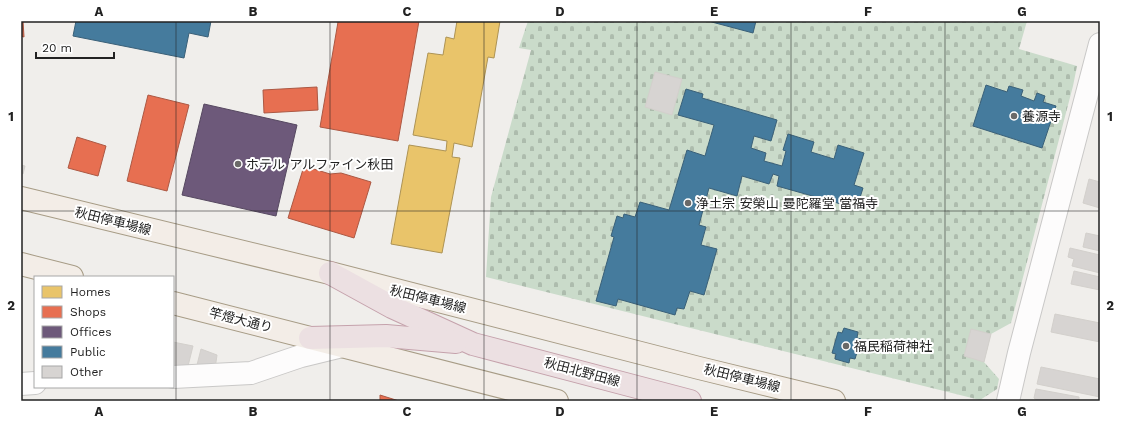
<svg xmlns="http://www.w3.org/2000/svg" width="1121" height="422" viewBox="0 0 1121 422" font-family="'Work Sans','Noto Sans JP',sans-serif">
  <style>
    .cemetery { fill: url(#cemetery-stones) }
    .homes { fill: #e9c46a; stroke: #ad9354 }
    .shops { fill: #e76f51; stroke: #ac5843 }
    .offices { fill: #6d597a; stroke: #564860 }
    .public { fill: #457b9d; stroke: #3a6078 }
    .building { fill: #d7d4d2; stroke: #d3d0cc }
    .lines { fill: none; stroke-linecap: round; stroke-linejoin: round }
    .minor-casing { stroke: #c9c8c7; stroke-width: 24 }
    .tertiary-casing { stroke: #c9c8c7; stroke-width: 24 }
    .primary-casing { stroke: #a79c86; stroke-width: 24 }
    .motorway-casing { stroke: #c5a2ac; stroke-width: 24 }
    .minor { stroke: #fdfcfc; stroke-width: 22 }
    .tertiary { stroke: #fdfcfc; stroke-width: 22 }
    .primary { stroke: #f3ede7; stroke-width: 22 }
    .motorway { stroke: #ece0e2; stroke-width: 22 }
    .grid { fill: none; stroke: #222; stroke-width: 1; stroke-opacity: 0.55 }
    .poi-dot { fill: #6a6968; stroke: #fff; stroke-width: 1.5 }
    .labels { text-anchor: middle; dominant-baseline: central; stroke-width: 4; stroke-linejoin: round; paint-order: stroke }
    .poi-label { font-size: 13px; fill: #222; stroke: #fff; text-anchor: start }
    .street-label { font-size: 13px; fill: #222; stroke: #fff }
    .neatline { fill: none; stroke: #222; stroke-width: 1.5 }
    .grid-label { font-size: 13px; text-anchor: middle; font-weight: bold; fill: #222 }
  </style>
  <defs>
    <pattern id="cemetery-stones" width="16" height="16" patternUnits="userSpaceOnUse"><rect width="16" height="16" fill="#cadbca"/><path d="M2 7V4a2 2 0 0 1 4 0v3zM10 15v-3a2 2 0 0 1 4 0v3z" fill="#adbcad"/></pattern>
  </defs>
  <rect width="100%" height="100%" fill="#f0eeeb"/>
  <polygon class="cemetery" points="528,21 1027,21 1019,49 1077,66 1073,86 1011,323 991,334 984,362 999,379 997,389 980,400 486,277 491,197 531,50 519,48"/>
  <polygon class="homes" points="457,21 500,21 494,58 488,57 472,147 454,143 452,157 460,158 442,253 391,244 409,145 446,151 447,141 413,135 428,53 443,55 446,37 454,39"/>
  <g class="shops">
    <polygon points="21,21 23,21 24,37 21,36"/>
    <polygon points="334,21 419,21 398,141 320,127 338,22"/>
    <polygon points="317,87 318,110 264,113 263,90"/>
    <polygon points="148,95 189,105 167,191 127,181"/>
    <polygon points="77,137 106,146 98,176 68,168"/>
    <polygon points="304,166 330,174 341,173 371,182 354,238 288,218"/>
    <polygon points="380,395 399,401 380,401"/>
  </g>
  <polygon class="offices" points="204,104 297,125 276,216 182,195"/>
  <g class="public">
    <polygon points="76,21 211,21 208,37 189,33 184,58 73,36"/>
    <polygon points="708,21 756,21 753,33"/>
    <polygon points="986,85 1007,92 1009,86 1023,90 1021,96 1034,101 1037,93 1045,96 1043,102 1056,106 1042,148 973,126"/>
    <polygon points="686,89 703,94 702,98 777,120 771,141 754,136 751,148 766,153 764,161 782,166 786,151 783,150 788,134 814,142 811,152 834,159 838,145 864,153 854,185 863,188 858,204 849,202 848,206 777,186 779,176 773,174 769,184 742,176 737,196 709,188 699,225 706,227 701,245 717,249 704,295 690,291 684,309 677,308 675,315 618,299 616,306 596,301 614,237 611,236 617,216 623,218 624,214 635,217 640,202 669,210 687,150 705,156 714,125 678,115"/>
    <polygon points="844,328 858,332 857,338 861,339 855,359 850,358 849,363 835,359 836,354 832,353 838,332 842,333"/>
  </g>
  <g class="building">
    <polygon points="655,72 682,79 672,115 645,107"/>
    <polygon points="21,165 25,166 23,174 21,173"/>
    <polygon points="1089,179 1100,182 1100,208 1083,203"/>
    <polygon points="1086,233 1100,236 1100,251 1083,247"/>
    <polygon points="1070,248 1100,255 1100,273 1072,266 1074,259 1068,257"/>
    <polygon points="1074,271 1100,277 1100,290 1071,284"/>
    <polygon points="1055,314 1100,323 1100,342 1051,332"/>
    <polygon points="971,329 991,334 984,362 964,356"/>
    <polygon points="173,342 193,346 187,370 173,371"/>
    <polygon points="201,349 217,355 215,369 196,369"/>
    <polygon points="1041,367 1100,379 1100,397 1037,384"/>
    <polygon points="1036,389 1079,397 1079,401 1038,401 1034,398"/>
  </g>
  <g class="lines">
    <defs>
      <g id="minor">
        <polyline points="173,377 251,373 301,356 342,346"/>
        <polyline points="21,384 35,383"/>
      </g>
      <polyline id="tertiary" points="1008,401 1019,353 1100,44"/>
      <g id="primary">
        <polyline points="21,198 330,273 699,368 834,401"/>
        <polyline points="21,264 72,277"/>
        <polyline points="173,303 557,401"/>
      </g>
      <g id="motorway">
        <polyline points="330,273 392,307 473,344 690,401"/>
        <polyline points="310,338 386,336 456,342"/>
      </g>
    </defs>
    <use href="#minor" class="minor-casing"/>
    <use href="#tertiary" class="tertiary-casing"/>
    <use href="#primary" class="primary-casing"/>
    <use href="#motorway" class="motorway-casing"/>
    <use href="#minor" class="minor"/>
    <use href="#tertiary" class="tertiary"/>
    <use href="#primary" class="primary"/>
    <use href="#motorway" class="motorway"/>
  </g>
  <path class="grid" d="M176 21V401M330 21V401M484 21V401M637 21V401M791 21V401M945 21V401M21 211H1100"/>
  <g class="poi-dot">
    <circle cx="1014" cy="116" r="4"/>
    <circle cx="238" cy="164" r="4"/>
    <circle cx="688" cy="203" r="4"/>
    <circle cx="846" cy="346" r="4"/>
  </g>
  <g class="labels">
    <g class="poi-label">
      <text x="1022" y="116">養源寺</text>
      <text x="246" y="164">ホテル アルファイン秋田</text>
      <text x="696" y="203">浄土宗 安榮山 曼陀羅堂 當福寺</text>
      <text x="854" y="346">福民稲荷神社</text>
    </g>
    <g class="street-label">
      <text transform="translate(113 221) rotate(14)">秋田停車場線</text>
      <text transform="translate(428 299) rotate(14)">秋田停車場線</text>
      <text transform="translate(241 320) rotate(14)">竿燈大通り</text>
      <text transform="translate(582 372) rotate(15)">秋田北野田線</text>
      <text transform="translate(742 378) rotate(14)">秋田停車場線</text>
    </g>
  </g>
  <rect width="1121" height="422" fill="none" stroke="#ffffff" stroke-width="44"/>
  <rect x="34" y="276" width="140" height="112" fill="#ffffff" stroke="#a7a7a7"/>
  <rect x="42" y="286" width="20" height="12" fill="#e9c46a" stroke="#a7a7a7"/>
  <text x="70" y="296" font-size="12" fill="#222222">Homes</text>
  <rect x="42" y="306" width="20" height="12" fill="#e76f51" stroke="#a7a7a7"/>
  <text x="70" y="316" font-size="12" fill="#222222">Shops</text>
  <rect x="42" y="326" width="20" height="12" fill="#6d597a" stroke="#a7a7a7"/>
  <text x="70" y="336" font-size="12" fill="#222222">Offices</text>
  <rect x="42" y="346" width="20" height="12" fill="#457b9d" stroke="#a7a7a7"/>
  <text x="70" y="356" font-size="12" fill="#222222">Public</text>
  <rect x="42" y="366" width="20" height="12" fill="#d7d4d2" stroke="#a7a7a7"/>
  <text x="70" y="376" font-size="12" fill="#222222">Other</text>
  <path d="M36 52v6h78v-6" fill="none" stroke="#222222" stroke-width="2"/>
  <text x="42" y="52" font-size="12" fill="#222222" stroke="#ffffff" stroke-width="3" paint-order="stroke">20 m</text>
  <rect x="22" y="22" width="1077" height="378" class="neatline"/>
  <g class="grid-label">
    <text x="99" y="16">A</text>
    <text x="253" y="16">B</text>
    <text x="407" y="16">C</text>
    <text x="560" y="16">D</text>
    <text x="714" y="16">E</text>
    <text x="868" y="16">F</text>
    <text x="1022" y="16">G</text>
    <text x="11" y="121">1</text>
    <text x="1110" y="121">1</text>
    <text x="11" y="310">2</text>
    <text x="1110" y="310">2</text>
    <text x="99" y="416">A</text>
    <text x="253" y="416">B</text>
    <text x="407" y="416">C</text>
    <text x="560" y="416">D</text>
    <text x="714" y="416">E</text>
    <text x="868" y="416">F</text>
    <text x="1022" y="416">G</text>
  </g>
</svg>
